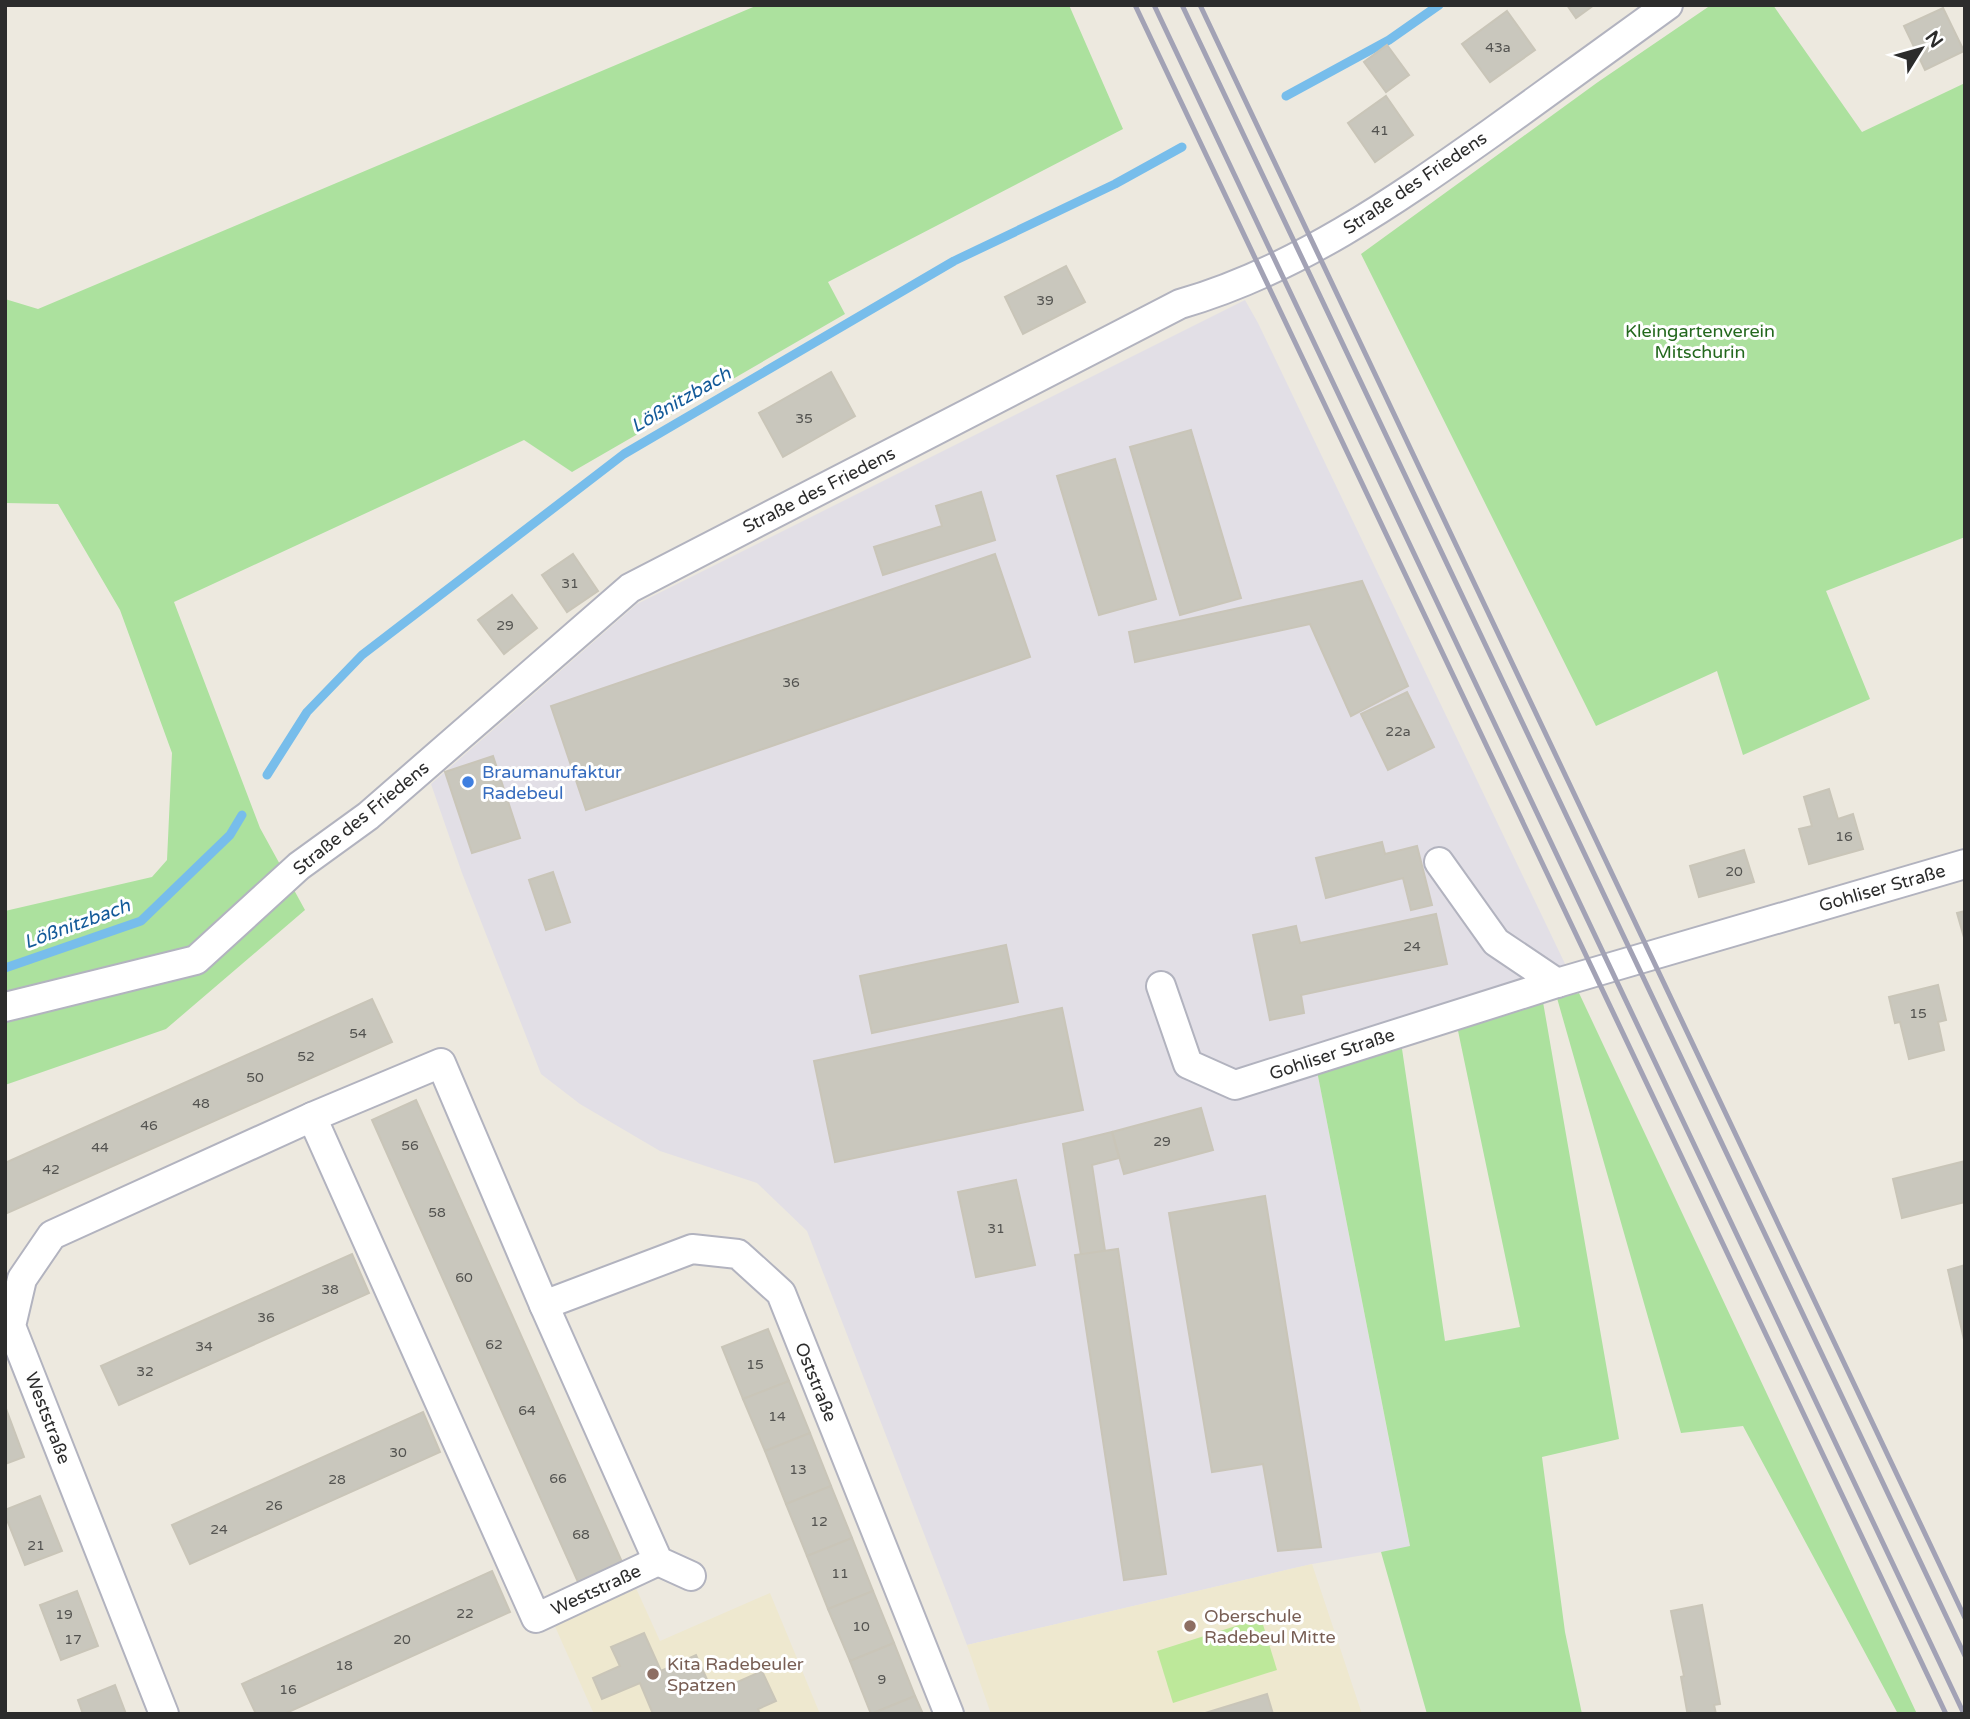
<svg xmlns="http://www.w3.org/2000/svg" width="1970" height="1719" viewBox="0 0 1970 1719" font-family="'Varela Round',sans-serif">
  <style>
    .industrial { fill: #e2dfe6 }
    .education { fill: #eee8cf }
    .green { fill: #ace19e }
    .pitch { fill: #bde89a }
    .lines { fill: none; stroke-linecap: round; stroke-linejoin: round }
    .stream { stroke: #77bdeb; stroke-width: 9 }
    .building { fill: #c9c7bd; stroke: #c9c5b8; stroke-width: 2 }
    .street-casing { stroke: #b2b3bf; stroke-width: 32 }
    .street { stroke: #fff; stroke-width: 28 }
    .rail { stroke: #a2a2b5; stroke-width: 5 }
    .shop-dot { fill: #3f7fe0; stroke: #fff; stroke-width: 2.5 }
    .education-dot { fill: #8d6e63; stroke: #fff; stroke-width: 2.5 }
    .labels { text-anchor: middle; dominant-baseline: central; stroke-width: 6; stroke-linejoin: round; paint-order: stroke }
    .number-label { font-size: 14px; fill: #535350 }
    .street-label { font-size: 18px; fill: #2c2c2c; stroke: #fff }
    .park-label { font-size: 18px; fill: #23681d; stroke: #fff }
    .shop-label { font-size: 18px; fill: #366cbe; stroke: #fff; text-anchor: start }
    .education-label { font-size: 18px; fill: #785e54; stroke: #fff; text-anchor: start }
    .water-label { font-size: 19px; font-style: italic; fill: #135a99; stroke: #fff }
  </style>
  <rect width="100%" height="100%" fill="#ede9df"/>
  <polygon class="industrial" points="1245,300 1258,323 1579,993 1401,1042 1317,1071 1410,1547 1312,1564 967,1645 807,1231 757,1183 660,1151 580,1104 541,1074 462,873 431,784 637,604"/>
  <g class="education">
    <polygon points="1312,1564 1362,1714 991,1714 967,1645"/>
    <polygon points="635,1586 660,1641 770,1593 820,1714 594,1714 553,1622"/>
  </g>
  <g class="green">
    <polygon points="758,5 1069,5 1123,129 828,282 845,314 572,472 524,440 174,602 260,828 305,910 166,1029 5,1085 5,911 152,877 167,860 172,753 120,610 58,504 5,503 5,299 38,309"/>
    <polygon points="1711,5 1773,5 1862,132 1965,83 1965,537 1826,591 1870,699 1743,755 1717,671 1596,726 1361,254 1598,82"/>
    <polygon points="1579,993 1917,1714 1898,1714 1743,1426 1681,1433 1557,998"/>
    <polygon points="1543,1002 1619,1439 1542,1457 1565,1632 1582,1714 1427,1714 1381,1552 1410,1546 1317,1071 1401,1042 1445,1341 1520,1327 1457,1026"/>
  </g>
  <polygon class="pitch" points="1261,1618 1277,1670 1173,1703 1157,1651"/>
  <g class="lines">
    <g class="stream">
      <polyline points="1286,96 1389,40 1439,5"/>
      <polyline points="267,775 307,712 362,655 624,454 954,261 1115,184 1182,147"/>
      <polyline points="5,968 141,921 230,835 242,815"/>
    </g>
  </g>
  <g class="building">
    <polygon points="1567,5 1594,5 1576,18"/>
    <polygon points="1943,8 1964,51 1925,70 1904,26"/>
    <polygon points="1507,11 1535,50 1490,82 1462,44"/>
    <polygon points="1387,45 1409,75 1386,92 1364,62"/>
    <polygon points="1386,96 1413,135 1375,162 1348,123"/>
    <polygon points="1066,266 1085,302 1023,334 1005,297"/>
    <polygon points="831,372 855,416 783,457 759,413"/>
    <polygon points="1191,430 1241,598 1180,615 1130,447"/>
    <polygon points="1115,459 1156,599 1099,615 1057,476"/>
    <polygon points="981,492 995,540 883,575 874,547 942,526 936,506"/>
    <polygon points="573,554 598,591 567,612 542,575"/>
    <polygon points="995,554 1030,657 586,810 551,706"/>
    <polygon points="1362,581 1408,686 1351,716 1310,624 1135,662 1129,632"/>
    <polygon points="512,595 537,628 504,654 478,620"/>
    <polygon points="1407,692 1434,747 1388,770 1361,714"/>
    <polygon points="493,756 520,838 472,853 445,772"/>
    <polygon points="1829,789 1838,819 1853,814 1863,849 1809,864 1799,829 1812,826 1804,797"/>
    <polygon points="1382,842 1385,854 1417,846 1432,905 1411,910 1403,878 1326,898 1316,858"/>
    <polygon points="1744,850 1754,882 1699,897 1690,866"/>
    <polygon points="553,872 570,922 546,930 529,880"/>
    <polygon points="1965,911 1965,941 1957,913"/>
    <polygon points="1436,914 1447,964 1301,995 1304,1013 1270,1020 1253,935 1296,926 1300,943"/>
    <polygon points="1006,945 1018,1002 872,1033 860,976"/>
    <polygon points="1938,985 1946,1020 1938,1022 1944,1050 1909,1059 1900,1022 1895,1023 1889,997"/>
    <polygon points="372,999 392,1042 5,1214 5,1163"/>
    <polygon points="1062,1008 1083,1110 835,1162 814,1061"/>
    <polygon points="416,1100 622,1562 578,1582 372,1120"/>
    <polygon points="1201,1108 1213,1150 1124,1174 1112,1132"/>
    <polygon points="1112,1132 1119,1158 1092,1165 1105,1251 1081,1255 1063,1144"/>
    <polygon points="1965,1161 1965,1202 1902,1218 1893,1179"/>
    <polygon points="1016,1180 1035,1265 976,1277 958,1192"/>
    <polygon points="1265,1196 1321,1547 1278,1551 1263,1464 1212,1472 1169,1213"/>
    <polygon points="1118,1249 1166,1574 1124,1580 1075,1255"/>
    <polygon points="352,1254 369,1293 119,1405 101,1366"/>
    <polygon points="1965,1265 1965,1344 1948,1270"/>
    <polygon points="768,1329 789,1381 743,1399 722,1347"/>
    <polygon points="789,1381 810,1433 765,1451 743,1399"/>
    <polygon points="5,1406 24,1457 5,1464"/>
    <polygon points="423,1412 440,1452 190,1564 172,1525"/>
    <polygon points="810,1433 831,1486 786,1504 765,1451"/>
    <polygon points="831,1486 852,1538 807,1556 786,1504"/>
    <polygon points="40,1496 62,1551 25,1565 5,1515 5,1510"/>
    <polygon points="852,1538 873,1591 828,1609 807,1556"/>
    <polygon points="492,1571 510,1612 284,1714 256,1714 242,1684"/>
    <polygon points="77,1591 98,1646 61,1660 40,1605"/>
    <polygon points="873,1591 894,1643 850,1661 828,1609"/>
    <polygon points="1702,1605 1720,1704 1714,1705 1716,1714 1691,1714 1690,1711 1687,1711 1681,1677 1684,1676 1671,1611"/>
    <polygon points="644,1633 661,1671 696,1655 713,1693 762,1671 776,1701 758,1709 760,1714 653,1714 640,1683 602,1699 593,1678 620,1666 611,1647"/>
    <polygon points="894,1643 915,1696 871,1714 850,1661"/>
    <polygon points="115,1685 126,1714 83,1714 78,1700"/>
    <polygon points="1267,1694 1273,1714 1202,1714"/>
    <polygon points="915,1696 923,1714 871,1714"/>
  </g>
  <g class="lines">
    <defs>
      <g id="street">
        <polyline points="1439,862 1496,942 1557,983"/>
        <polyline points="1161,986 1188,1064 1235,1085 1557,983 1965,864"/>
        <path d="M5 1007 196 960 299 866 368 816 630 588 1180 304C1295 271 1395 201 1491 133 1550 90 1609 48 1668 5"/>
        <polyline points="312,1117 536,1618 658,1561"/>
        <polyline points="544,1305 692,1249 738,1254 781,1293 949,1714"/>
        <polyline points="164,1714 11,1326 22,1279 52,1235 312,1117 441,1063 544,1305 658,1561 691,1576"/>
      </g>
    </defs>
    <use href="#street" class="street-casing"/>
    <use href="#street" class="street"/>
    <g class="rail">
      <polyline points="1135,5 1946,1714"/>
      <polyline points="1154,5 1964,1714"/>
      <polyline points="1182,5 1965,1656"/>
      <polyline points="1200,5 1965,1618"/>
    </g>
  </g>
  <circle class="shop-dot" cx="468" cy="782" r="7"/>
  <g class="education-dot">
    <circle cx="1190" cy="1626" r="7"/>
    <circle cx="653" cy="1674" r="7"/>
  </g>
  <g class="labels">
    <g class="number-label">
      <text x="1498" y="47">43a</text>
      <text x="1380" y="130">41</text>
      <text x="1045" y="300">39</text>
      <text x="804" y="418">35</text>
      <text x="570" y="583">31</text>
      <text x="505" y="625">29</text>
      <text x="791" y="682">36</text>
      <text x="1398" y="731">22a</text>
      <text x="1844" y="836">16</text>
      <text x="1734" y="871">20</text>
      <text x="1412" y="946">24</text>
      <text x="1918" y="1013">15</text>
      <text x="358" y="1033">54</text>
      <text x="306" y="1056">52</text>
      <text x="255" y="1077">50</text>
      <text x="201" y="1103">48</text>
      <text x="149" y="1125">46</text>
      <text x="1162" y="1141">29</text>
      <text x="410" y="1145">56</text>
      <text x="100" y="1147">44</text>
      <text x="51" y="1169">42</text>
      <text x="437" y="1212">58</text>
      <text x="996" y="1228">31</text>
      <text x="464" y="1277">60</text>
      <text x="330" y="1289">38</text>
      <text x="266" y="1317">36</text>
      <text x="494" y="1344">62</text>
      <text x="204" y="1346">34</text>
      <text x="755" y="1364">15</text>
      <text x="145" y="1371">32</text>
      <text x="527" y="1410">64</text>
      <text x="777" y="1416">14</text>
      <text x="398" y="1452">30</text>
      <text x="798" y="1469">13</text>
      <text x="558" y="1478">66</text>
      <text x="337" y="1479">28</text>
      <text x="274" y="1505">26</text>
      <text x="819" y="1521">12</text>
      <text x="219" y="1529">24</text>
      <text x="581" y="1534">68</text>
      <text x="36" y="1545">21</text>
      <text x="840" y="1573">11</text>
      <text x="465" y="1613">22</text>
      <text x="64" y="1614">19</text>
      <text x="861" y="1626">10</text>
      <text x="73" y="1639">17</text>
      <text x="402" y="1639">20</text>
      <text x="344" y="1665">18</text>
      <text x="882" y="1679">9</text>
      <text x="288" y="1689">16</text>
    </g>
    <g class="street-label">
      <text transform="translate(1415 183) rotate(-34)">Straße des Friedens</text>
      <text transform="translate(819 490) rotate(-27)">Straße des Friedens</text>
      <text transform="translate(361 818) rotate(-39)">Straße des Friedens</text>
      <text transform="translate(1882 888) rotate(-16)">Gohliser Straße</text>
      <text transform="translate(1332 1054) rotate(-18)">Gohliser Straße</text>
      <text transform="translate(816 1382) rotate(68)">Oststraße</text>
      <text transform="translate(48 1418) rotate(69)">Weststraße</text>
      <text transform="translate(596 1590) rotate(-25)">Weststraße</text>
    </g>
    <g class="park-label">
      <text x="1700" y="331">Kleingartenverein<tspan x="1700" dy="21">Mitschurin</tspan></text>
    </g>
    <g class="shop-label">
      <text x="482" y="772">Braumanufaktur<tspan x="482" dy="21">Radebeul</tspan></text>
    </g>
    <g class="education-label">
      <text x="1204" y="1616">Oberschule<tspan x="1204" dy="21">Radebeul Mitte</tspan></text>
      <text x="667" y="1664">Kita Radebeuler<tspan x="667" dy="21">Spatzen</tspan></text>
    </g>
    <g class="water-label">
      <text transform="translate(681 400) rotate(-30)">Lößnitzbach</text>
      <text transform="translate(77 924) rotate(-20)">Lößnitzbach</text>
    </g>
  </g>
  <rect width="1970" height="1719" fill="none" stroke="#2c2c2c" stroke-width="14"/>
  <g transform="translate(1921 49) rotate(53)" stroke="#ffffff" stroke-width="5" paint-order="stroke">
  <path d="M0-5L12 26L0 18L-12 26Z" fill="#2c2c2c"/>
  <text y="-10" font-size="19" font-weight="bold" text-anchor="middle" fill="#2c2c2c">N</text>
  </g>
</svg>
